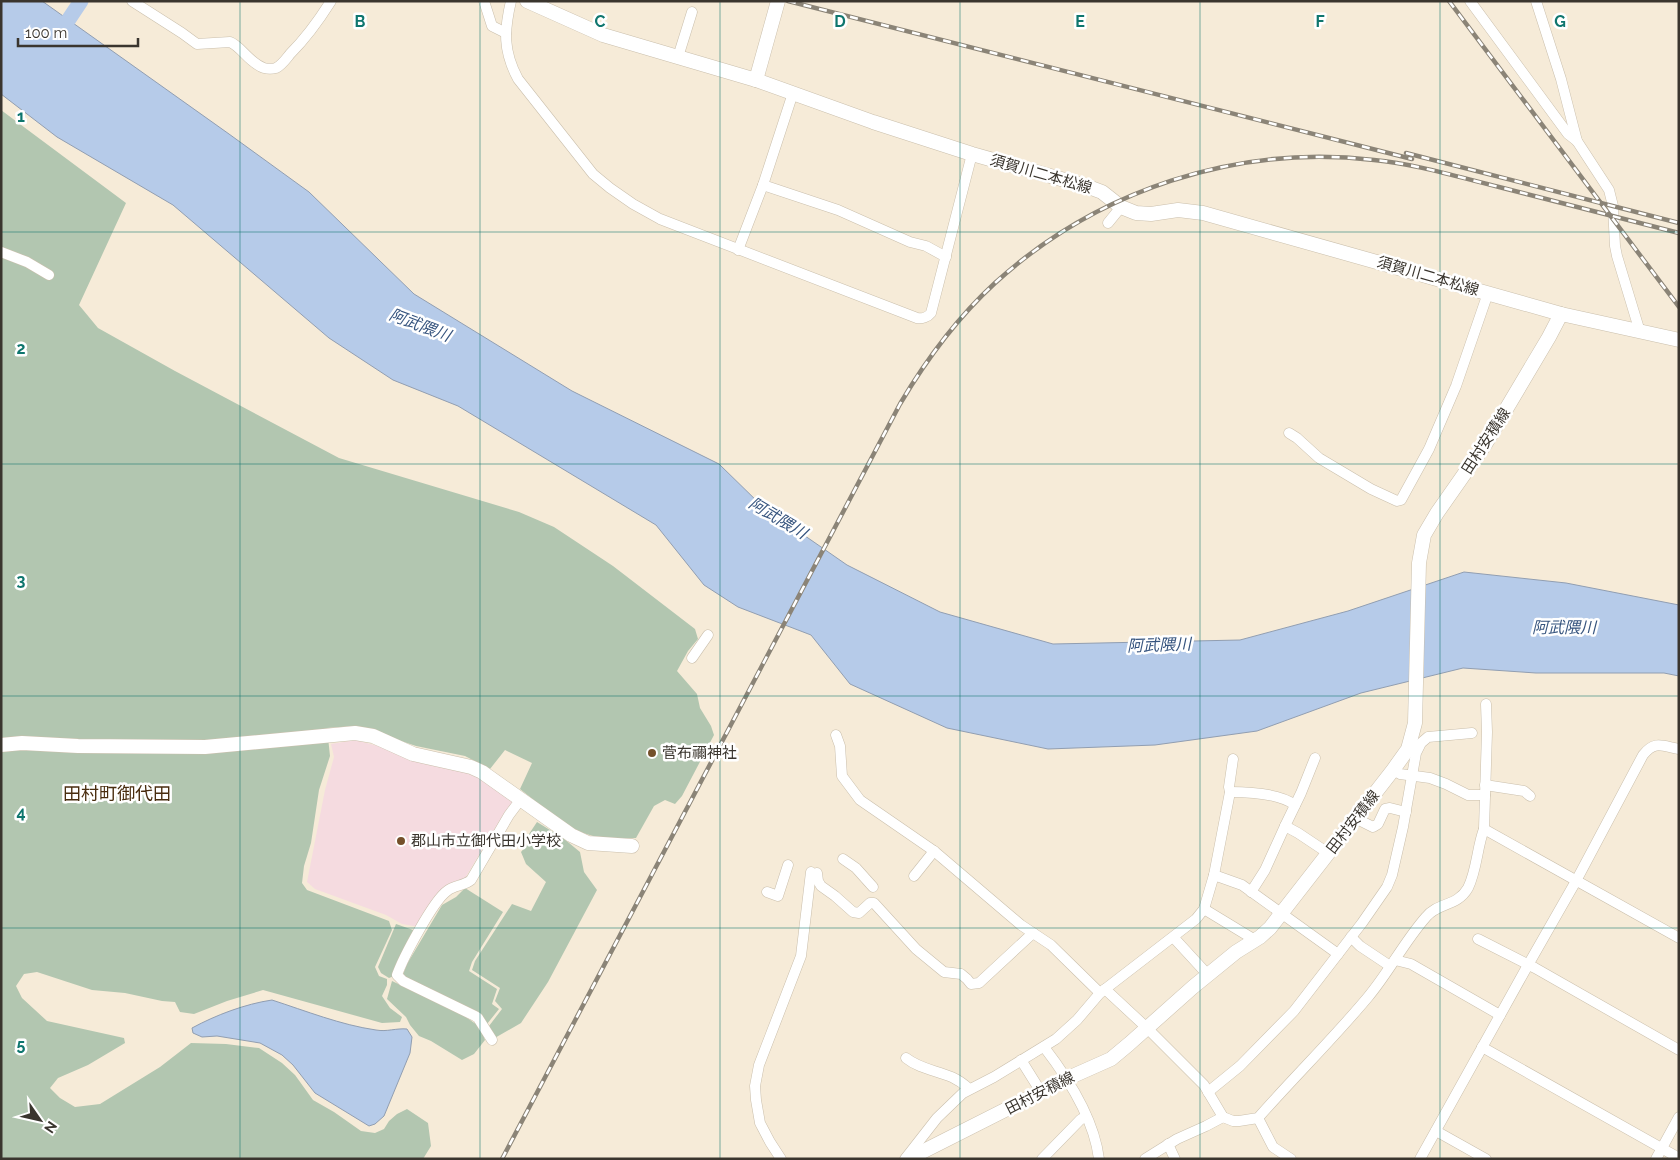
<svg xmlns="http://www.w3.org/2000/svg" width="1680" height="1160" viewBox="0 0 1680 1160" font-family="Raleway,'Noto Sans JP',sans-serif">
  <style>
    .education { fill: #f5dbe0 }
    .green { fill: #b2c6b0 }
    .water { fill: #b6cbe9; stroke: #919eb1 }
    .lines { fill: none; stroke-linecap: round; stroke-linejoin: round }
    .river { stroke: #b6cbe9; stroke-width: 15 }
    .street-casing { stroke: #cabfac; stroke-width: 11 }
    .secondary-casing { stroke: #cabfac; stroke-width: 15 }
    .street { stroke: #fff; stroke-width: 10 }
    .secondary { stroke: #fff; stroke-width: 14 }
    .rail-casing { stroke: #8b8477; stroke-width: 4.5 }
    .rail { stroke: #fff; stroke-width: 2.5; stroke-dasharray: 8; stroke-linecap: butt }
    .grid { fill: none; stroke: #0f766e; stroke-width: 1; stroke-opacity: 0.55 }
    .poi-dot { fill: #74502a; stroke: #fff; stroke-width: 2 }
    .labels { text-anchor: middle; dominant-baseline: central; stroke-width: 5; stroke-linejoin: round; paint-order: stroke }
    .street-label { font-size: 15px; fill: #3a352e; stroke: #fff }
    .poi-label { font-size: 15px; fill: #3a352e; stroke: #fff; text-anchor: start }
    .water-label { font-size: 16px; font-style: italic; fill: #36547e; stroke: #fff }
    .quarter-label { font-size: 18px; fill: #492d0f; stroke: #fff }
    .grid-label { font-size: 16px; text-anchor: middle; font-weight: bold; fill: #0f766e; stroke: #fff; stroke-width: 5; stroke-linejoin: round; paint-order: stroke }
  </style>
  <rect width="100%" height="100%" fill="#f6ebd8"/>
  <polygon class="education" points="355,740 467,769 523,804 506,810 464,880 419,927 402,924 386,915 315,889 307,882 325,790 334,757 331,744"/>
  <g class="green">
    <polygon points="1,110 126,203 79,305 98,328 175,371 339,458 519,512 554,527 613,566 695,629 698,639 688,651 677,671 697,694 700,708 711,726 714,735 682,796 675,804 665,800 654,806 636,838 616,839 593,836 570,829 520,789 532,763 505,750 490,769 465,756 416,746 356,726 327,728 330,756 319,790 311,843 304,866 302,883 307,890 389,921 392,930 375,967 379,976 387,979 387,985 382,996 390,1008 402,1017 400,1022 382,1023 263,990 227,1001 194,1014 180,1012 175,1002 162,1001 125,993 92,990 37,972 24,974 16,986 22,998 47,1021 124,1038 125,1043 88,1065 58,1078 50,1088 60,1098 75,1107 100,1104 160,1067 191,1043 226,1044 259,1048 282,1063 295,1075 313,1100 334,1112 361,1131 375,1133 384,1129 389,1121 397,1114 407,1109 428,1123 431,1146 423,1159 1,1159"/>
    <polygon points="537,822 563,838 580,852 584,872 597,890 548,982 521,1023 493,1039 491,1037 489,1026 502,1009 495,1001 500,988 472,970 475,961 512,904 531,911 546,882 526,864 521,852 532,839 529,834"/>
    <polygon points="465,888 503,912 472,962 469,971 497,989 492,1004 499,1009 487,1024 402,977 407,964 442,905 456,897"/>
    <polygon points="396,924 416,931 394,976 389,978 381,973 378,967"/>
    <polygon points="392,981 463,1015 480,1027 485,1040 474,1054 462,1060 431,1041 419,1036 410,1025 406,1017 387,999"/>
  </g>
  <g class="water">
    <polygon points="1,1 42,1 229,134 309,192 414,294 572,391 719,464 762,506 847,565 940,612 1053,644 1240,640 1348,611 1464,572 1566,583 1679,605 1679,676 1664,673 1536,673 1463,668 1361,693 1257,731 1155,745 1048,749 947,728 850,684 811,635 738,607 704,585 656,525 458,406 393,380 329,338 173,205 57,137 1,94"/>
    <path d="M272 1000C306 1011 341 1025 376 1030 387 1032 396 1028 407 1029L412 1037 410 1053 384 1116 375 1124 369 1126 315 1093 293 1065 282 1055 260 1043 217 1036 202 1037 193 1033 192 1028C216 1015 245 1004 272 1000Z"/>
  </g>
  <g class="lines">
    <polyline class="river" points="57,37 81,1"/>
    <defs>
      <g id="street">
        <path d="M132 1 182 33 197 44 230 42C241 46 249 63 264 68 268 69 272 69 276 68 282 65 286 59 290 54 306 38 319 20 331 1"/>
        <polyline points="484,1 492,26 506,33"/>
        <path d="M511 1C504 31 503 51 518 79L593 174 610 188 633 204 660 219 917 318C922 319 928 317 931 313L972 154"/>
        <polyline points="1470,1 1568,134 1577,141"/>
        <polyline points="1536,1 1561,79 1577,141 1609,190 1613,206 1615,246 1617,256 1640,332"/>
        <polyline points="678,57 692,12"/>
        <polyline points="763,185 838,210 910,242 926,246 946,257"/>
        <polyline points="1108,223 1121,207"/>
        <polyline points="738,250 763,185 793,93"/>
        <polyline points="1,252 27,262 49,275"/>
        <polyline points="1289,433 1297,438 1319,458 1371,489 1397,501 1401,500 1429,449 1456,386 1488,293"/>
        <polyline points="692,658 708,635"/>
        <polyline points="836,735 840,746 842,776 860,800 934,851 1021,925 1051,945 1100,993"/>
        <polyline points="1393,770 1400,774 1430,778 1446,784 1468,795 1485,795"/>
        <polyline points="1485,785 1524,791 1530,796"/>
        <path d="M1230 792C1249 792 1280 794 1295 805"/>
        <polyline points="1355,818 1373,827 1378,824 1385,809 1390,808 1406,812"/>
        <polyline points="1285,826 1301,793 1315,758"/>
        <polyline points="1484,829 1487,732 1486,704"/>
        <polyline points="843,859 856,868 873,887"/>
        <polyline points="817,873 818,881 821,886 835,896 853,912 859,913 870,903 874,903 916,949 944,972 961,974 967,979 971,984 979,983 1033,933"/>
        <polyline points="1214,875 1230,792 1229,787 1233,759"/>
        <polyline points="914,876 934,851"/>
        <polyline points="767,892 778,896 788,865"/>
        <polyline points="1251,892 1265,870 1285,826 1298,833 1328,853"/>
        <polyline points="1204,909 1255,940"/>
        <polyline points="1351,937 1360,946 1390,966"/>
        <polyline points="1174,938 1208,975"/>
        <polyline points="1478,939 1535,968 1679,1050"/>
        <polyline points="1395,960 1411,964 1500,1015"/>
        <path d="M1105 989 1147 1028 1204 1085 1223 1117 1233 1121H1239L1258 1118C1294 1077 1333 1039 1368 997 1389 972 1404 942 1426 917 1438 902 1457 907 1468 888 1477 870 1477 847 1484 829L1679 938"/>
        <path d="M492 1040 478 1018 475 1016 403 981 397 975C403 958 433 901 447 891 454 885 464 886 471 880L509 815 521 799"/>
        <path d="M1044 1047C1068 1078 1094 1118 1099 1159"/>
        <polyline points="1482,1047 1679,1158"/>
        <path d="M906 1058C926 1074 949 1069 969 1089"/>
        <polyline points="1021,1060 1041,1092"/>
        <polyline points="1208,1092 1240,1066 1294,1011 1362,923 1387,887 1392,875 1403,827 1416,753 1421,743 1428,737 1472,733"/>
        <polyline points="1258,1118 1273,1147 1291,1159"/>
        <polyline points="1436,1131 1486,1159"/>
        <polyline points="1168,1144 1175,1159"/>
        <polyline points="781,1159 770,1142 760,1123 756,1100 755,1086 759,1065 801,956 811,872"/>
        <polyline points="905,1159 937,1118 963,1093 994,1077 1056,1039 1077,1020 1100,993 1196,919 1204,909 1214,875 1242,885 1338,954"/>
        <polyline points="1042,1159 1080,1120 1086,1116"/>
        <polyline points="1145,1159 1177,1139 1206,1126 1223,1117"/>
        <path d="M1420 1159 1528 965 1576 881 1643 755C1655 740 1662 746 1679 749"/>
        <polyline points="1656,1159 1679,1117"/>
      </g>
      <g id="secondary">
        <polyline points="527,1 603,35 756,80 873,122 972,154 1086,186 1102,192 1121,207 1136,213 1151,214 1178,210 1203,213 1561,314 1679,340"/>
        <polyline points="756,80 778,1"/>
        <polyline points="1,745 22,743 78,746 205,747 355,733 373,736 413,754 471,767 482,772 571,835 588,843 632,846"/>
        <polyline points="908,1159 1066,1079 1111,1059 1129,1044 1193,987 1236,952 1260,937 1270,928 1393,770 1408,749 1415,723 1419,563 1424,535 1437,513 1486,443 1549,337 1561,314"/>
      </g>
    </defs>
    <use href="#street" class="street-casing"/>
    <use href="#secondary" class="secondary-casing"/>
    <use href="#street" class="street"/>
    <use href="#secondary" class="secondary"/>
    <defs>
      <g id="rail">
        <polyline points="788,1 1412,159"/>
        <polyline points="1449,1 1679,307"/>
        <polyline points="1406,153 1679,223"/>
        <path d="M502 1159 900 404C926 360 957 318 995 283 1097 190 1237 144 1374 160 1416 164 1458 177 1499 187 1559 202 1619 218 1679 233"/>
      </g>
    </defs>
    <use href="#rail" class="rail-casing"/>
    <use href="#rail" class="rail"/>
  </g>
  <path class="grid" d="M240 1V1159M480 1V1159M720 1V1159M960 1V1159M1200 1V1159M1440 1V1159M1 232H1679M1 464H1679M1 696H1679M1 928H1679"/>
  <g class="poi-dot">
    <circle cx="652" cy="753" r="5"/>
    <circle cx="401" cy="841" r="5"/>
  </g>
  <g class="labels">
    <g class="street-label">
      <text transform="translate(1041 174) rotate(16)">須賀川二本松線</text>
      <text transform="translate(1428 276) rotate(16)">須賀川二本松線</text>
      <text transform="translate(1486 441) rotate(-57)">田村安積線</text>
      <text transform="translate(1353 822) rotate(-52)">田村安積線</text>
      <text transform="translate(1040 1093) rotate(-27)">田村安積線</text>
    </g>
    <g class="poi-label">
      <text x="662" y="753">菅布禰神社</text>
      <text x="411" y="841">郡山市立御代田小学校</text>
    </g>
    <g class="water-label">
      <text transform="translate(420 325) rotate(21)">阿武隈川</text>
      <text transform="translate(778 518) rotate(31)">阿武隈川</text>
      <text x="1564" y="627">阿武隈川</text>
      <text transform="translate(1159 645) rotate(-2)">阿武隈川</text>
    </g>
    <g class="quarter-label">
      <text x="117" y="793">田村町御代田</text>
    </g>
  </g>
  <g class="grid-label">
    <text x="360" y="27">B</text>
    <text x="600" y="27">C</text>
    <text x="840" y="27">D</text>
    <text x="1080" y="27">E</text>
    <text x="1320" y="27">F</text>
    <text x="1560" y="27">G</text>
    <text x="21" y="122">1</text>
    <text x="21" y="354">2</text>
    <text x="21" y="586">3</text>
    <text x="21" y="818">4</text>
    <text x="21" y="1050">5</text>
  </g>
  <rect width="1680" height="1160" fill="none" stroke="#3a352e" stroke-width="5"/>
  <g transform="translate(40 1120) rotate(124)" stroke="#ffffff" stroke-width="4" paint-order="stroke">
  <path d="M0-4L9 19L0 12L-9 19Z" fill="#3a352e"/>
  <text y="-8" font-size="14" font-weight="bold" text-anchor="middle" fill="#3a352e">N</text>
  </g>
  <path d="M18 38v8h120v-8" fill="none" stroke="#3a352e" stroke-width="2.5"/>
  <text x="25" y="38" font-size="15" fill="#3a352e" stroke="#ffffff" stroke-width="4" paint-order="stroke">100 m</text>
</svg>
